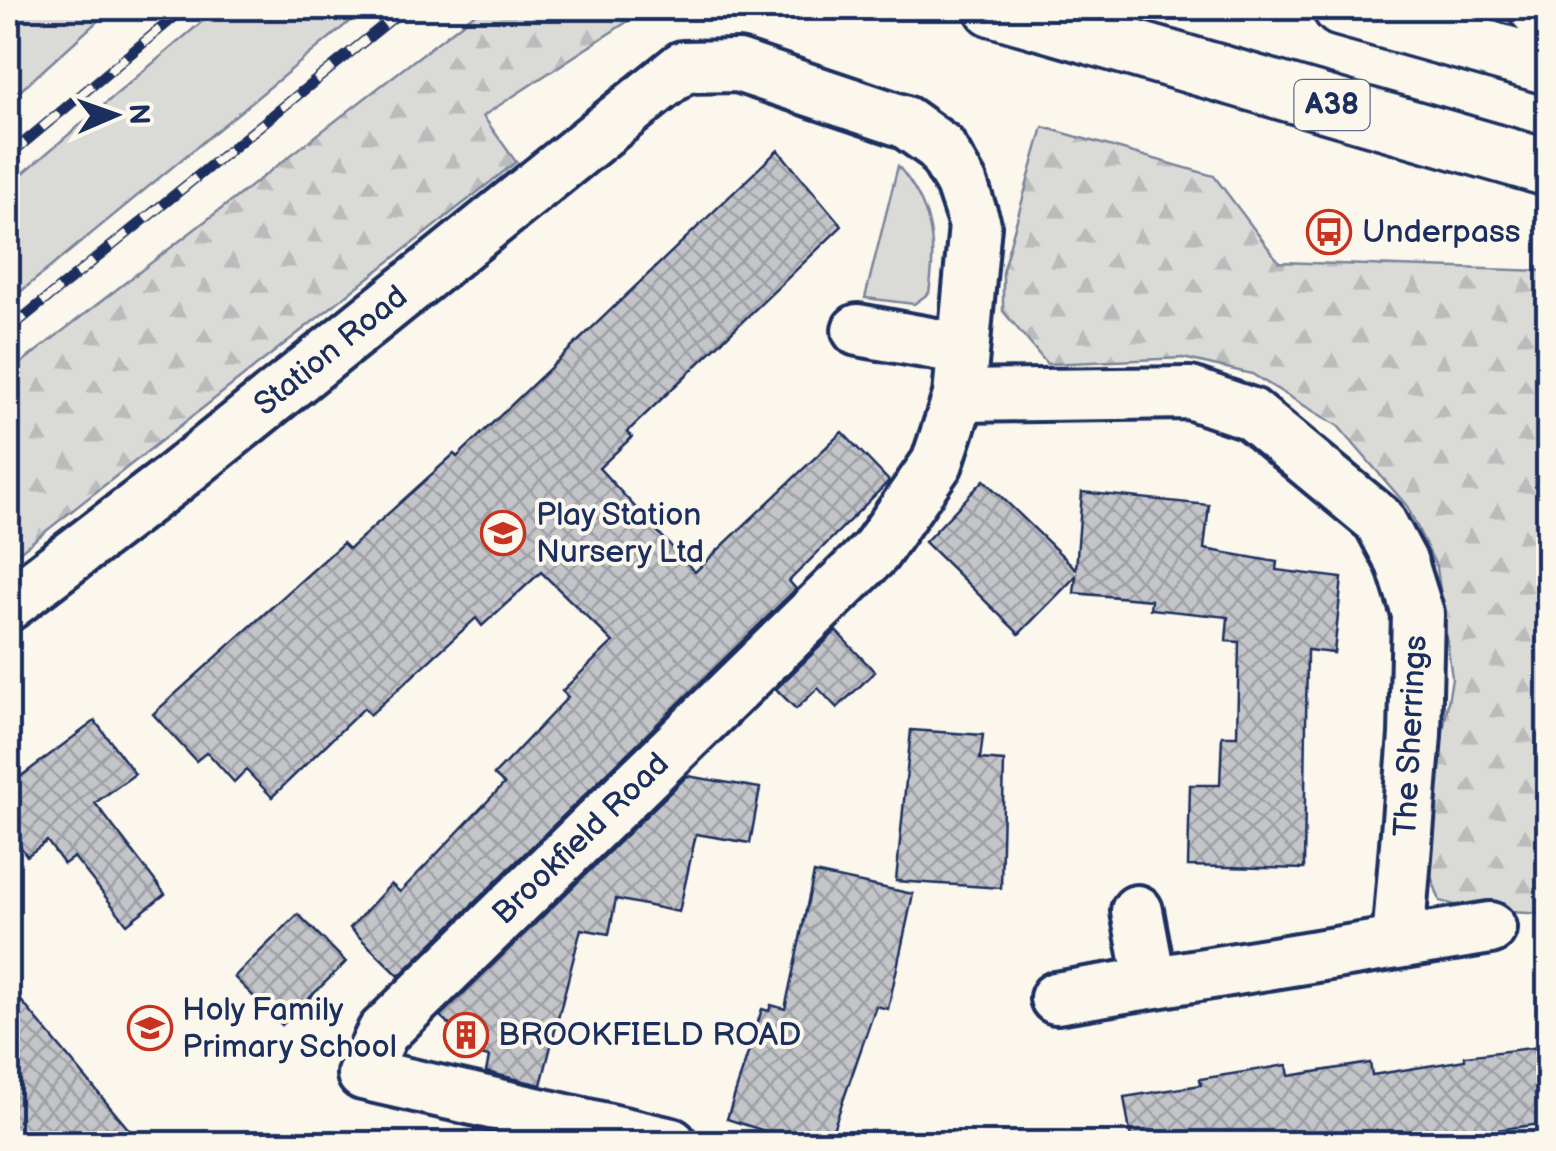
<svg xmlns="http://www.w3.org/2000/svg" width="1556" height="1151" viewBox="0 0 1556 1151" font-family="'Balsamiq Sans',sans-serif">
  <style>
    .green { fill: #dadad7; stroke: #7a849a; stroke-width: 2.5 }
    .forest { fill: url(#forest-firs); stroke: #7a849a; stroke-width: 2.5 }
    .building { fill: url(#building-cross-hatch); stroke: #1b2f5e; stroke-width: 2.5 }
    .lines { fill: none; stroke-linecap: round; stroke-linejoin: round }
    .street-casing { stroke: #1b2f5e; stroke-width: 58 }
    .secondary-casing { stroke: #1b2f5e; stroke-width: 62 }
    .primary-casing { stroke: #1b2f5e; stroke-width: 62 }
    .street { stroke: #fbf7ec; stroke-width: 50 }
    .secondary { stroke: #fbf7ec; stroke-width: 55 }
    .primary { stroke: #fbf7ec; stroke-width: 55 }
    .rail-casing { stroke: #1b2f5e; stroke-width: 11 }
    .rail { stroke: #fbf7ec; stroke-width: 8; stroke-dasharray: 22; stroke-linecap: butt }
    .labels { text-anchor: middle; dominant-baseline: central; stroke-width: 8; stroke-linejoin: round; paint-order: stroke }
    .shield { fill: #fbf7ec; stroke: #5e6b89; stroke-width: 2.5 }
    .shield-label { font-size: 30px; font-weight: bold; fill: #1b2f5e }
    .poi-label { font-size: 32px; fill: #1b2f5e; stroke: #fbf7ec; text-anchor: start }
    .street-label { font-size: 32px; fill: #1b2f5e; stroke: #fbf7ec }
  </style>
  <defs>
    <pattern id="forest-firs" width="22" height="20" patternUnits="userSpaceOnUse" patternTransform="scale(2.5)"><rect width="22" height="20" fill="#dadad7"/><path d="M5 1l3.5 6h-7zM16 11l3.5 6h-7z" fill="#babbbb"/></pattern>
    <pattern id="building-cross-hatch" width="8" height="8" patternUnits="userSpaceOnUse" patternTransform="scale(2.5)"><rect width="8" height="8" fill="#c3c5c9"/><path d="M0 0l8 8M0 8l8-8" fill="none" stroke="#9ea0a6"/></pattern>
  </defs>
  <rect width="100%" height="100%" fill="#fbf7ec"/>
  <filter id="ink" filterUnits="userSpaceOnUse"><feTurbulence type="fractalNoise" baseFrequency=".01" numOctaves="2"/><feDisplacementMap in="SourceGraphic" scale="20" xChannelSelector="R" yChannelSelector="G"/><feConvolveMatrix kernelMatrix="1 2 1 2 8 2 1 2 1" color-interpolation-filters="sRGB"/></filter>
  <g filter="url(#ink)">
    <g class="green">
      <polygon points="8,8 112,8 8,102"/>
      <polygon points="218,8 366,8 8,302 8,186"/>
      <path d="M898 166C932 206 937 242 929 293L914 304 865 298Z"/>
    </g>
    <g class="forest">
      <polygon points="482,8 648,8 483,116 516,162 8,561 8,373"/>
      <polygon points="1043,127 1214,176 1279,262 1548,271 1548,914 1473,910 1440,901 1427,865 1431,804 1452,678 1437,568 1407,506 1338,426 1252,374 1183,358 1047,364 1003,311 1003,269"/>
    </g>
    <g class="building">
      <polygon points="778,150 842,226 627,432 632,437 599,468 695,572 842,432 889,481 789,581 796,589 399,976 350,928 391,884 400,892 504,784 494,775 568,697 562,691 613,642 541,572 482,626 476,618 370,715 364,708 272,797 246,770 234,782 207,752 196,761 153,714 343,543 349,549 454,454 457,457"/>
      <polygon points="984,480 1076,569 1082,492 1209,505 1204,549 1277,562 1276,570 1342,578 1334,653 1307,650 1304,869 1188,866 1190,785 1220,785 1222,736 1237,736 1239,642 1226,641 1228,617 1150,609 1151,600 1074,593 1076,576 1019,634 925,542"/>
      <polygon points="836,631 875,672 837,708 818,688 796,709 776,689"/>
      <polygon points="95,721 135,774 95,803 165,894 127,924 74,857 64,864 47,841 27,856 8,829 8,786"/>
      <polygon points="911,730 983,735 980,759 1004,761 1001,888 896,881"/>
      <polygon points="687,776 760,788 750,843 696,834 679,912 616,899 609,934 581,929 541,1085 486,1072 489,1057 449,1048 453,1028 440,1016"/>
      <polygon points="814,873 913,894 888,1009 876,1006 828,1144 805,1144 727,1119 762,1009 769,1011 771,1005 785,1009"/>
      <polygon points="298,914 346,962 282,1025 234,977"/>
      <polygon points="8,985 141,1144 8,1144"/>
      <polygon points="1548,1046 1548,1123 1393,1144 1132,1144 1124,1097 1201,1085 1200,1079 1287,1065 1289,1076 1370,1063 1372,1075 1465,1060 1465,1056"/>
      <polygon points="474,1129 528,1141 528,1144 471,1144"/>
    </g>
    <g class="lines">
      <defs>
        <g id="street">
          <polyline points="858,330 963,349"/>
          <polyline points="959,396 1190,393 1251,414 1379,520 1402,563 1418,614 1415,735 1398,942"/>
          <polyline points="8,605 173,479 683,67 738,66 905,122 940,147 961,183 975,225 959,396 937,463 875,552 383,1032 363,1074 671,1144"/>
          <polyline points="1137,911 1150,980"/>
          <polyline points="1056,998 1490,928"/>
        </g>
        <polyline id="secondary" points="1537,8 1548,17"/>
        <g id="primary">
          <polyline points="993,8 1548,168"/>
          <polyline points="1341,8 1548,66"/>
        </g>
      </defs>
      <use href="#street" class="street-casing"/>
      <use href="#secondary" class="secondary-casing"/>
      <use href="#primary" class="primary-casing"/>
      <use href="#street" class="street"/>
      <use href="#secondary" class="secondary"/>
      <use href="#primary" class="primary"/>
      <defs>
        <g id="rail">
          <polyline points="8,156 185,8"/>
          <polyline points="8,330 405,8"/>
        </g>
      </defs>
      <use href="#rail" class="rail-casing"/>
      <use href="#rail" class="rail"/>
    </g>
  </g>
  <defs>
    <symbol id="bus-ring" viewBox="-11 -11 22 22"><circle r="9.5" fill="#fbf7ec" stroke="#c8321e" stroke-width="1.5"/><path d="M-5-6H5V4H4V6H2V4H-2V6H-4V4H-5ZM-3.5-4V0h7V-4ZM-3.5 1.2v1.5H-2V1.2ZM2 1.2v1.5H3.5V1.2Z" fill="#c8321e"/></symbol>
    <symbol id="school-ring" viewBox="-11 -11 22 22"><circle r="9.5" fill="#fbf7ec" stroke="#c8321e" stroke-width="1.5"/><path d="M0-5L7-2L0 1L-7-2ZM-4 1L0 2.5L4 1V4Q0 6-4 4Z" fill="#c8321e"/></symbol>
    <symbol id="building-ring" viewBox="-11 -11 22 22"><circle r="9.5" fill="#fbf7ec" stroke="#c8321e" stroke-width="1.5"/><path d="M-4-6H4V6H1V3H-1V6H-4ZM-2.5-4.3h1.7v1.8h-1.7ZM.8-4.3h1.7v1.8H.8ZM-2.5-1h1.7V.8h-1.7ZM.8-1h1.7V.8H.8Z" fill="#c8321e"/></symbol>
  </defs>
  <g fill-rule="evenodd">
    <use href="#bus-ring" x="1304" y="207" width="50" height="50"/>
    <use href="#school-ring" x="478" y="508" width="50" height="50"/>
    <use href="#school-ring" x="125" y="1003" width="50" height="50"/>
    <use href="#building-ring" x="441" y="1010" width="50" height="50"/>
  </g>
  <g class="labels">
    <rect class="shield" x="1294.5" y="80" width="75" height="50" rx="8"/>
    <g class="shield-label">
      <text x="1332" y="105">A38</text>
    </g>
    <g class="poi-label">
      <text x="1362" y="232">Underpass</text>
      <text x="536" y="515">Play Station<tspan x="536" dy="37">Nursery Ltd</tspan></text>
      <text x="182" y="1010">Holy Family<tspan x="182" dy="37">Primary School</tspan></text>
      <text x="498" y="1035">BROOKFIELD ROAD</text>
    </g>
    <g class="street-label">
      <text transform="translate(331 351) rotate(-39)">Station Road</text>
      <text transform="translate(1411 736) rotate(-87)">The Sherrings</text>
      <text transform="translate(581 839) rotate(-44)">Brookfield Road</text>
    </g>
  </g>
  <rect width="1556" height="1151" fill="none" stroke="#fbf7ec" stroke-width="40"/>
  <rect x="20" y="20" width="1516" height="1111" fill="none" stroke="#1b2f5e" stroke-width="4" filter="url(#ink)"/>
  <g transform="translate(115 115) rotate(88)" stroke="#fbf7ec" stroke-width="8" paint-order="stroke">
  <path d="M0-8L18 38L0 25L-18 38Z" fill="#1b2f5e"/>
  <text y="-15" font-size="28" font-weight="bold" text-anchor="middle" fill="#1b2f5e">N</text>
  </g>
</svg>
